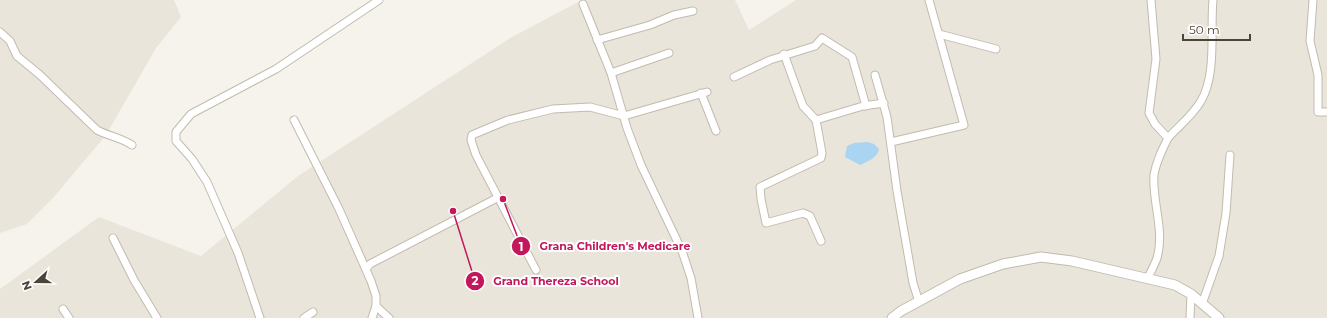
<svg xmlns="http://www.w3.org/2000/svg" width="1327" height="318" viewBox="0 0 1327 318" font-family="Montserrat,sans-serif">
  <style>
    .residential { fill: #eae5da }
    .water { fill: #a9d4f2 }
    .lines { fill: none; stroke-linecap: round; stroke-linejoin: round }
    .minor-casing { stroke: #c2bbae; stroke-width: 9 }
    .tertiary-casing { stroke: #c2bbae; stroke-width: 11 }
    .minor { stroke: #fff; stroke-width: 7 }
    .tertiary { stroke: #fff; stroke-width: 9 }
    .leader { fill: none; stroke: #c2185b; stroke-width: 1.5 }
    .callout-dot { fill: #c2185b; stroke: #fff; stroke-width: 1.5 }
    .mark-label { font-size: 12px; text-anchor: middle; font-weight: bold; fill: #fff }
    .callout-label { font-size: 11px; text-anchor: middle; font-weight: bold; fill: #c2185b; stroke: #fff; stroke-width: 4; stroke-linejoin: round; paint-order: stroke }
  </style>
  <rect width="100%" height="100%" fill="#f6f3ec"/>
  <g class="residential">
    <polygon points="0,0 174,0 181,17 156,48 106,135 53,198 27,224 0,233"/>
    <polygon points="582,0 735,0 749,30 796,0 1327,0 1327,318 0,318 0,289 99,217 201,256 298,176 512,37"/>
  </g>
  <path class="water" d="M868 142 874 144 879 149C878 157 867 162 860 165L845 157 847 146 854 143Z"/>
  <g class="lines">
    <defs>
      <g id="minor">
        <polyline points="1313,0 1310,41 1318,75 1318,112 1327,112"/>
        <polyline points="583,4 611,73 627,128 641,165 682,251 691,278 698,318"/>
        <path d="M0 32 10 41 17 56 40 75 97 130C108 136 120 137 132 145"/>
        <polyline points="939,34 996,49"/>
        <polyline points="597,40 650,25 674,15 693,11"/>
        <polyline points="784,54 803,106 816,120"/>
        <polyline points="611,73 669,53"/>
        <polyline points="875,75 887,117 897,191 913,283 919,302"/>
        <polyline points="734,77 770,60 815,46 822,38 852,57 866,106"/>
        <polyline points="701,93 716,131"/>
        <polyline points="294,120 339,209 371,281 376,296 376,306 372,318"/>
        <path d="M1168 138C1179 126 1193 115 1201 101 1217 74 1210 30 1213 0"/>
        <polyline points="891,142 964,125 929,0"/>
        <polyline points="113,238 134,280 157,318"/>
        <polyline points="821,241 810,216 803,213 766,223 761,199 760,187 821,158 822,153 816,120 863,106 884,103"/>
        <polyline points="366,269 370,264 497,198"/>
        <polyline points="536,270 476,155 471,140 472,135 508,120 553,109 590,107 624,116 707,92"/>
        <path d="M1148 278C1151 271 1155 264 1157 258 1165 231 1152 202 1154 175 1156 162 1162 150 1168 138L1155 124 1149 113 1156 59 1151 0"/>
        <polyline points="1202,304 1219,256 1226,213 1230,155"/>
        <polyline points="376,306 389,318"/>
        <polyline points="63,309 69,318"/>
        <polyline points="260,318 238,253 207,182 192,159 176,141 176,132 191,114 276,69 379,0"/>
        <polyline points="304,318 313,312"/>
        <polyline points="1190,318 1191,294"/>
      </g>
      <polyline id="tertiary" points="892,318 901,311 960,279 1003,264 1041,257 1072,261 1175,285 1191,294 1219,318"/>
    </defs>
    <use href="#minor" class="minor-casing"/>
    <use href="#tertiary" class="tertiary-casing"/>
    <use href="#minor" class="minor"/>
    <use href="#tertiary" class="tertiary"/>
  </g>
  <path class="leader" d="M503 199L521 246M453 211L475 281"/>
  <g class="callout-dot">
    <circle cx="503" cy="199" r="4"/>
    <circle cx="453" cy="211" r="4"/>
    <circle cx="521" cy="246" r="10"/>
    <circle cx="475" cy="281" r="10"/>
  </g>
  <g class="mark-label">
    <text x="521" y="251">1</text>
    <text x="475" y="285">2</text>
  </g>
  <g class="callout-label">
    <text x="615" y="250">Grana Children's Medicare</text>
    <text x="556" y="285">Grand Thereza School</text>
  </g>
  <g transform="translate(36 282) rotate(249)" stroke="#ffffff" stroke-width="3" paint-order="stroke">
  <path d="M0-3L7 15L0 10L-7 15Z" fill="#4b4439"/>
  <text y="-6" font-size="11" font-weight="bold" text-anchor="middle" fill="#4b4439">N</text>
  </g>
  <path d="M1183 34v6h67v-6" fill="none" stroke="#4b4439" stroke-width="2"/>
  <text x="1189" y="34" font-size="12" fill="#4b4439" stroke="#ffffff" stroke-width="3" paint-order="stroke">50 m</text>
</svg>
